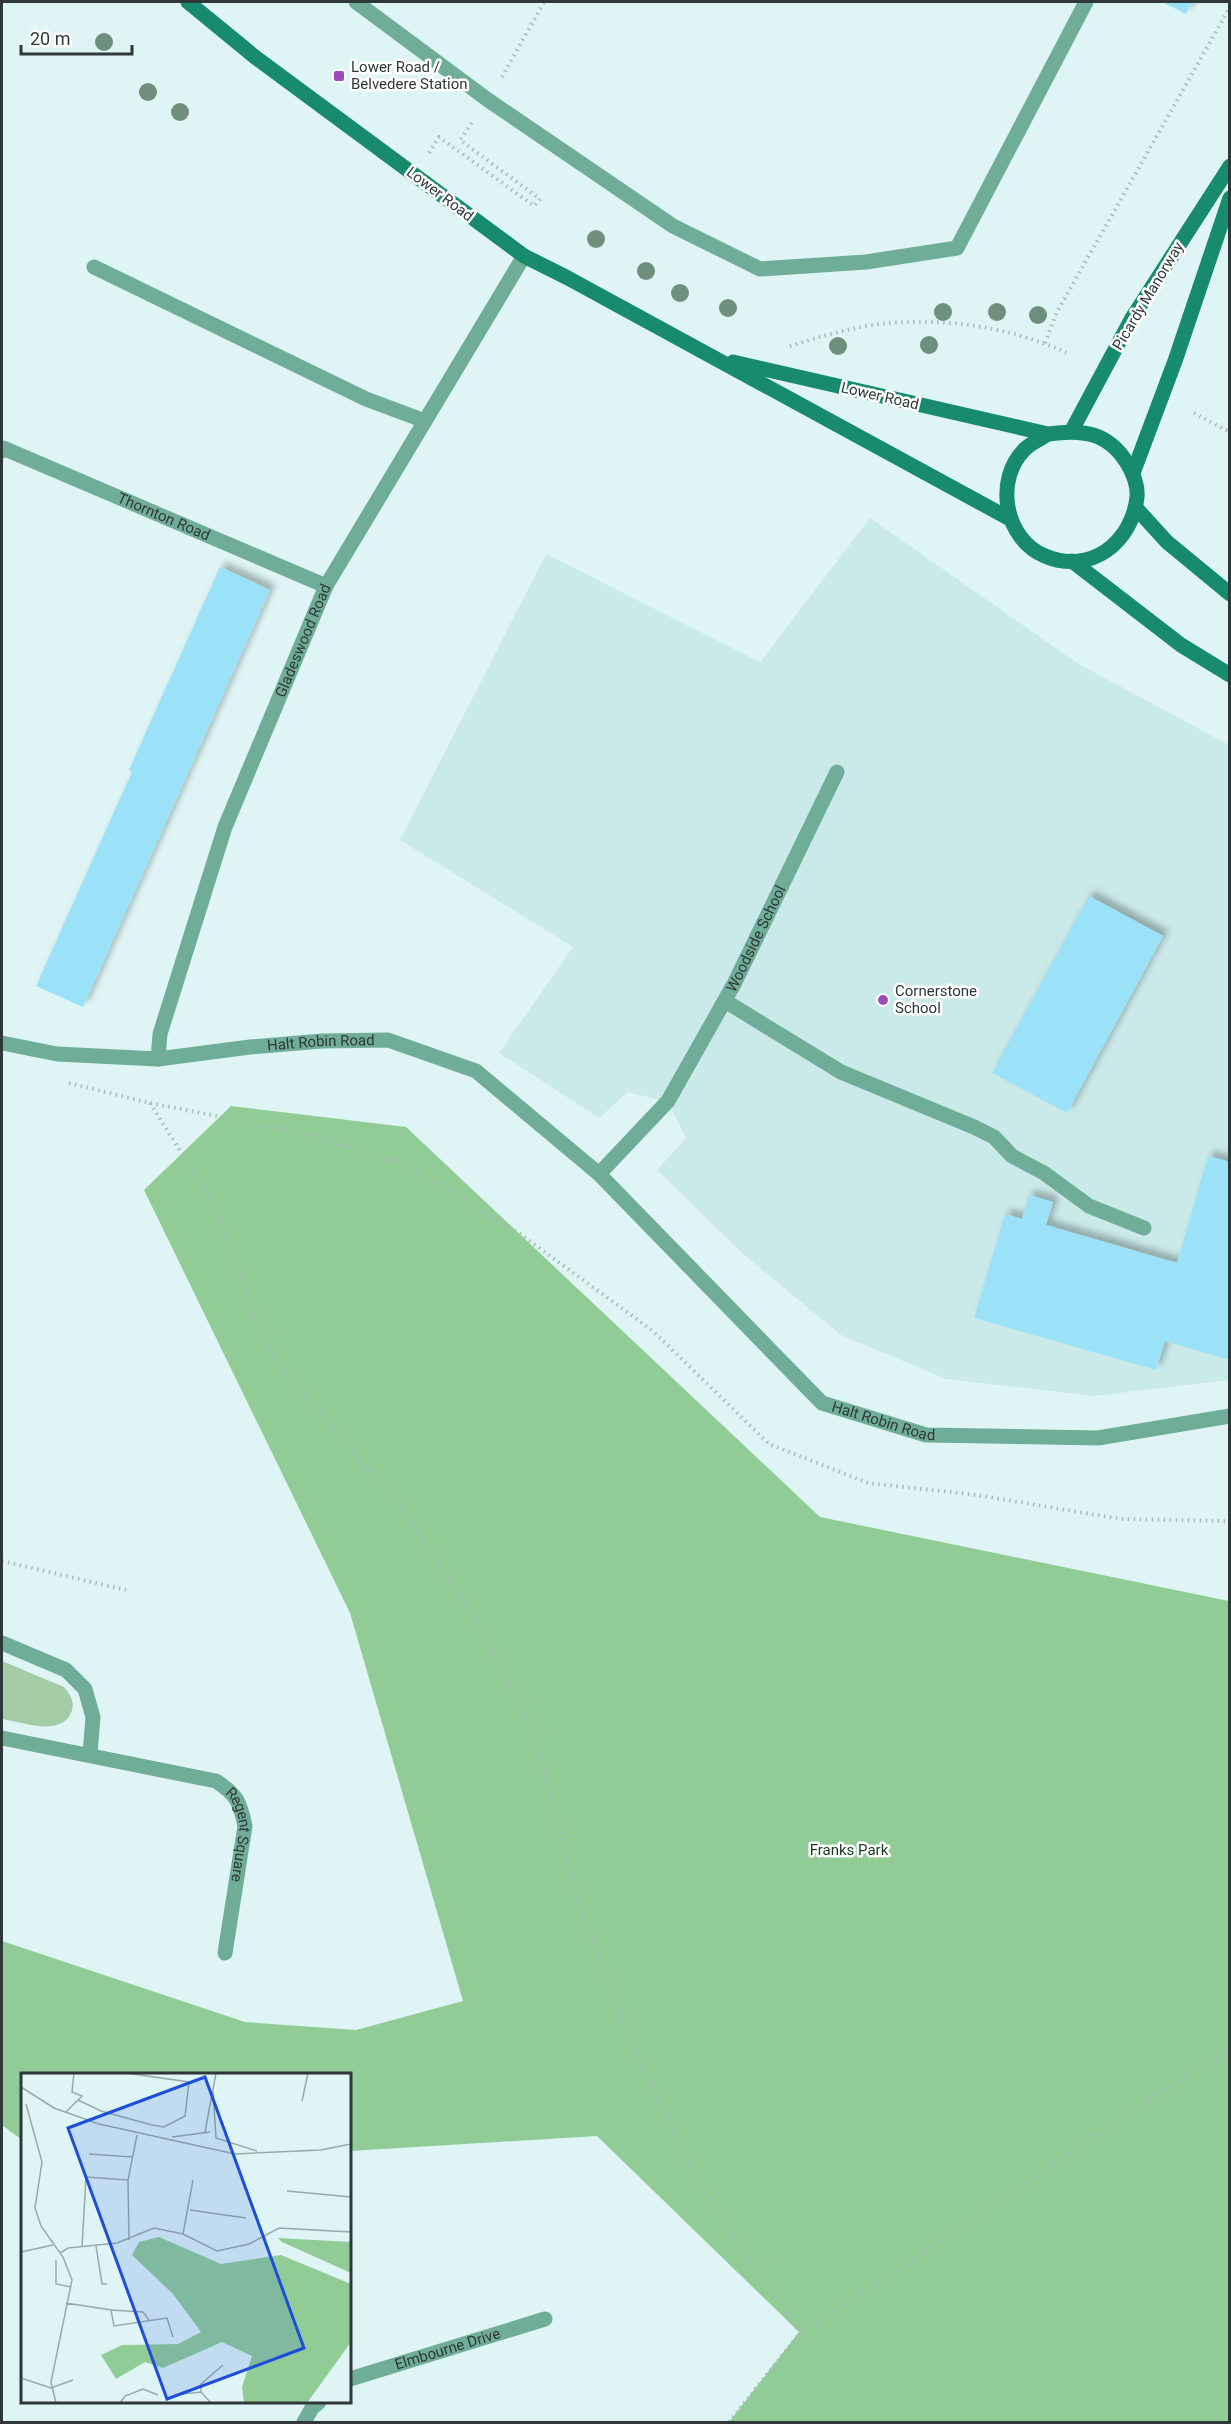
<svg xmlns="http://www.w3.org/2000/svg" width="1231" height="2424" viewBox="0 0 1231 2424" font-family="Roboto,sans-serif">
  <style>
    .built { fill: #cae9e9 }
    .green { fill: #a4cda7 }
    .forest { fill: #91cc97 }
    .building { fill: #9be2f8; filter: url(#shadow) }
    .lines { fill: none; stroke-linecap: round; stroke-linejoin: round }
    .path { stroke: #a8baba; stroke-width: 4; stroke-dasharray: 1.5 4.5; stroke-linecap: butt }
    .lane { stroke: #70ad99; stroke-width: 15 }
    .street { stroke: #70ad99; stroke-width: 15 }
    .secondary { stroke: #188b6f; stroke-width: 15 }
    .tree { fill: #6e8f7c }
    .poi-dot { fill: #9d4cbb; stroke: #fff; stroke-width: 2 }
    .labels { text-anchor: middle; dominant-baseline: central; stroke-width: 5; stroke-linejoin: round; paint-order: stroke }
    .poi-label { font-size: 15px; fill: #2f3838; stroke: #fff; text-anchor: start }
    .street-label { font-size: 15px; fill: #2f3838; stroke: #fff }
    .park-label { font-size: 15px; fill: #123c19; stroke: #fff }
    .inset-road { fill: none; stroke: #99a9a9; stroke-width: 1.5 }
    .view { fill: #1d4ed8; fill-opacity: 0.15; stroke: #1d4ed8; stroke-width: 3 }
    .inset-edge { fill: none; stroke: #2f3838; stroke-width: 3 }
  </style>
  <defs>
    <filter id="shadow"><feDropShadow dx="5.5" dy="-5.5" stdDeviation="3" flood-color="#0004"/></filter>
  </defs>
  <rect width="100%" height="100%" fill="#dff5f5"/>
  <polygon class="built" points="870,518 1077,663 1229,745 1229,1380 1094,1396 946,1379 841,1335 743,1254 657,1170 686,1138 668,1102 628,1092 599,1118 499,1053 573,947 400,840 546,554 760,662"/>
  <path class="green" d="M2 1661 64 1687C70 1694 76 1703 71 1713 60 1737 22 1722 2 1719Z"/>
  <polygon class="forest" points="231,1106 406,1127 820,1517 1229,1601 1229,2422 729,2422 799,2332 597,2136 350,2151 350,2074 22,2074 22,2140 2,2125 2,1941 245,2022 356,2030 463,2001 350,1613 144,1190"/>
  <g class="building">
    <polygon points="1162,2 1193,2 1186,14"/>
    <polygon points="220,567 270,590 83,1007 36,986 132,772 129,770"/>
    <polygon points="1089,896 1163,936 1067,1113 992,1073"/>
    <polygon points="1208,1156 1230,1162 1230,1360 1165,1341 1156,1370 974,1318 1005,1214 1022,1219 1029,1195 1053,1202 1046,1225 1177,1263"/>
  </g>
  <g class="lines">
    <g class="path">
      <polyline points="502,77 544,2"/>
      <polyline points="429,153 439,137 534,206 540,199 460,140 473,121"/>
      <polyline points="1045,343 1057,312 1230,7"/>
      <path d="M790 346C811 340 831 333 852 329 920 313 1005 324 1067 353"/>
      <polyline points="1194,413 1230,432"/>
      <polyline points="69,1083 150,1103 295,1131 408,1165 520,1234 653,1331 769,1444 868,1483 977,1495 1120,1519 1230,1521"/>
      <polyline points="150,1103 212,1202 268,1350 405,1513 472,1614 534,1735 571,1877 628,2037 695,2177 800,2333"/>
      <polyline points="2,1561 126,1590"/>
      <polyline points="729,2422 800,2333 867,2291 1141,2105 1230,2050"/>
    </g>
    <g class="lane">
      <polyline points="356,2 488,100 673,226 760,269 866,262 957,248 1086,2"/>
      <polyline points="94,267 366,399 425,421"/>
      <polyline points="725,1001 841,1072 974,1127 994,1137 1012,1156 1044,1173 1089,1206 1144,1228"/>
      <path id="s1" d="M599 1174 668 1101 734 984 837 772"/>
    </g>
    <g class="street">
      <path id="s2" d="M2 451 3 448 326 586"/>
      <path id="s3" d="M2 1043 57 1054 158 1059 250 1047 322 1041 388 1040 476 1071 599 1174 822 1403 926 1435 1098 1438 1230 1416"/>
      <path id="s4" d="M158 1059 160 1034 225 827 326 586 524 256"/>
      <polyline points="2,1643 66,1670 85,1689 93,1717 90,1754"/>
      <path id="s5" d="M2 1738 216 1781C237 1795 240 1802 245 1826L225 1953"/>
      <path id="s6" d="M350 2379 545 2319"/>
      <polyline points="304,2422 312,2408 319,2402"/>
    </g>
    <g class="secondary">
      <polyline points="188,2 255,57 524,256 566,277 1010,519"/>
      <path d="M733 362 1048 434C1082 429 1108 432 1127 463 1133 473 1138 486 1137 497 1132 543 1090 575 1045 556 1004 539 994 479 1025 449 1031 443 1041 439 1048 434"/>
      <polyline points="1072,430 1132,318 1230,166"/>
      <polyline points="1133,473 1175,361 1230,198"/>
      <polyline points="1136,508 1167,542 1230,594"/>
      <polyline points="1072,561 1181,645 1230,675"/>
    </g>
  </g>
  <g class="tree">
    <circle cx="104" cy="42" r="9"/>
    <circle cx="148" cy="92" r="9"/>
    <circle cx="180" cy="112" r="9"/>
    <circle cx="596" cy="239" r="9"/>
    <circle cx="646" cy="271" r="9"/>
    <circle cx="680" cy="293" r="9"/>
    <circle cx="728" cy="308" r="9"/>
    <circle cx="943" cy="312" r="9"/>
    <circle cx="997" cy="312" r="9"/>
    <circle cx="1038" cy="315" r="9"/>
    <circle cx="929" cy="345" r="9"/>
    <circle cx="838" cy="346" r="9"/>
  </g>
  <g class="poi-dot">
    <rect x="333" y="70" width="12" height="12" rx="3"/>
    <circle cx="883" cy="1000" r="6"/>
  </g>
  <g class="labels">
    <g class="poi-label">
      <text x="351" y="67">Lower Road /<tspan x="351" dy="17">Belvedere Station</tspan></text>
      <text x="895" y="991">Cornerstone<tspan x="895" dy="17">School</tspan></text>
    </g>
    <g class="street-label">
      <text transform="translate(440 194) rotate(37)">Lower Road</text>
      <text transform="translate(1148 296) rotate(-59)">Picardy Manorway</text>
      <text transform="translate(880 396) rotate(13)">Lower Road</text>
      <text stroke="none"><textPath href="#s2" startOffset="178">Thornton Road</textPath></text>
      <text stroke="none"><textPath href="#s4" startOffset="444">Gladeswood Road</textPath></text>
      <text stroke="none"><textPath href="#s1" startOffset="285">Woodside School</textPath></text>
      <text stroke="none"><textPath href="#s3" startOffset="321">Halt Robin Road</textPath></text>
      <text stroke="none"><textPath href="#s3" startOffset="1026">Halt Robin Road</textPath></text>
      <text stroke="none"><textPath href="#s5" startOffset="282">Regent Square</textPath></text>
      <text stroke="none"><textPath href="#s6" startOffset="102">Elmbourne Drive</textPath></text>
    </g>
    <g class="park-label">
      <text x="849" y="1850">Franks Park</text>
    </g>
  </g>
  <g transform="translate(21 2073)">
    <rect width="330" height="330" fill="#dff5f5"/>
    <path d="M138 164 200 191 260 182 330 211V269L286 330H223L221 314 231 283 201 269 142 295 124 289 95 306 80 282 101 272 157 271 180 259 152 221 111 182 118 169ZM257 165 330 169V200L261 169Z" fill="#91cc97"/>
    <path class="inset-road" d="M53 0 51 19 61 23 57 27M0 14 33 35 78 51 214 81 300 77 330 71M192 18 195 65 236 78M281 28 287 0M5 31 21 89 14 135 20 153 42 184 51 207 30 309 35 330M45 39 57 27 80 38 131 52 143 54 164 43 168 9 105 0M184 59 195 0M151 64 189 59M68 81 112 84M266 118 330 124M169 137 225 145M162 161 172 107M108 167 107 107 116 62M75 173 81 211H86M61 174 65 104 107 107M0 179 32 172M39 180 47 175 96 170 133 155 162 161 196 178 228 171 258 155 330 159M35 187V211L50 214M45 230 90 237 93 253 146 245 152 264M90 237 122 239 128 247M0 305 30 315 52 307M161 321 180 319M99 330 104 323 122 316 137 322M190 330 180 319V311L202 292"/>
    <path class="view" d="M184 4 283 275 146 326 47 55Z"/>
    <rect width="330" height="330" class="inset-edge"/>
  </g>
  <rect width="1231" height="2424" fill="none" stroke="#2f3838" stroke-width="6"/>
  <path d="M21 45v9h111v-9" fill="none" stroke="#2f3838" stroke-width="3"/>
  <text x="30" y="45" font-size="18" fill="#2f3838" stroke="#ffffff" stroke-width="4.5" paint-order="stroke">20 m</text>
</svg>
